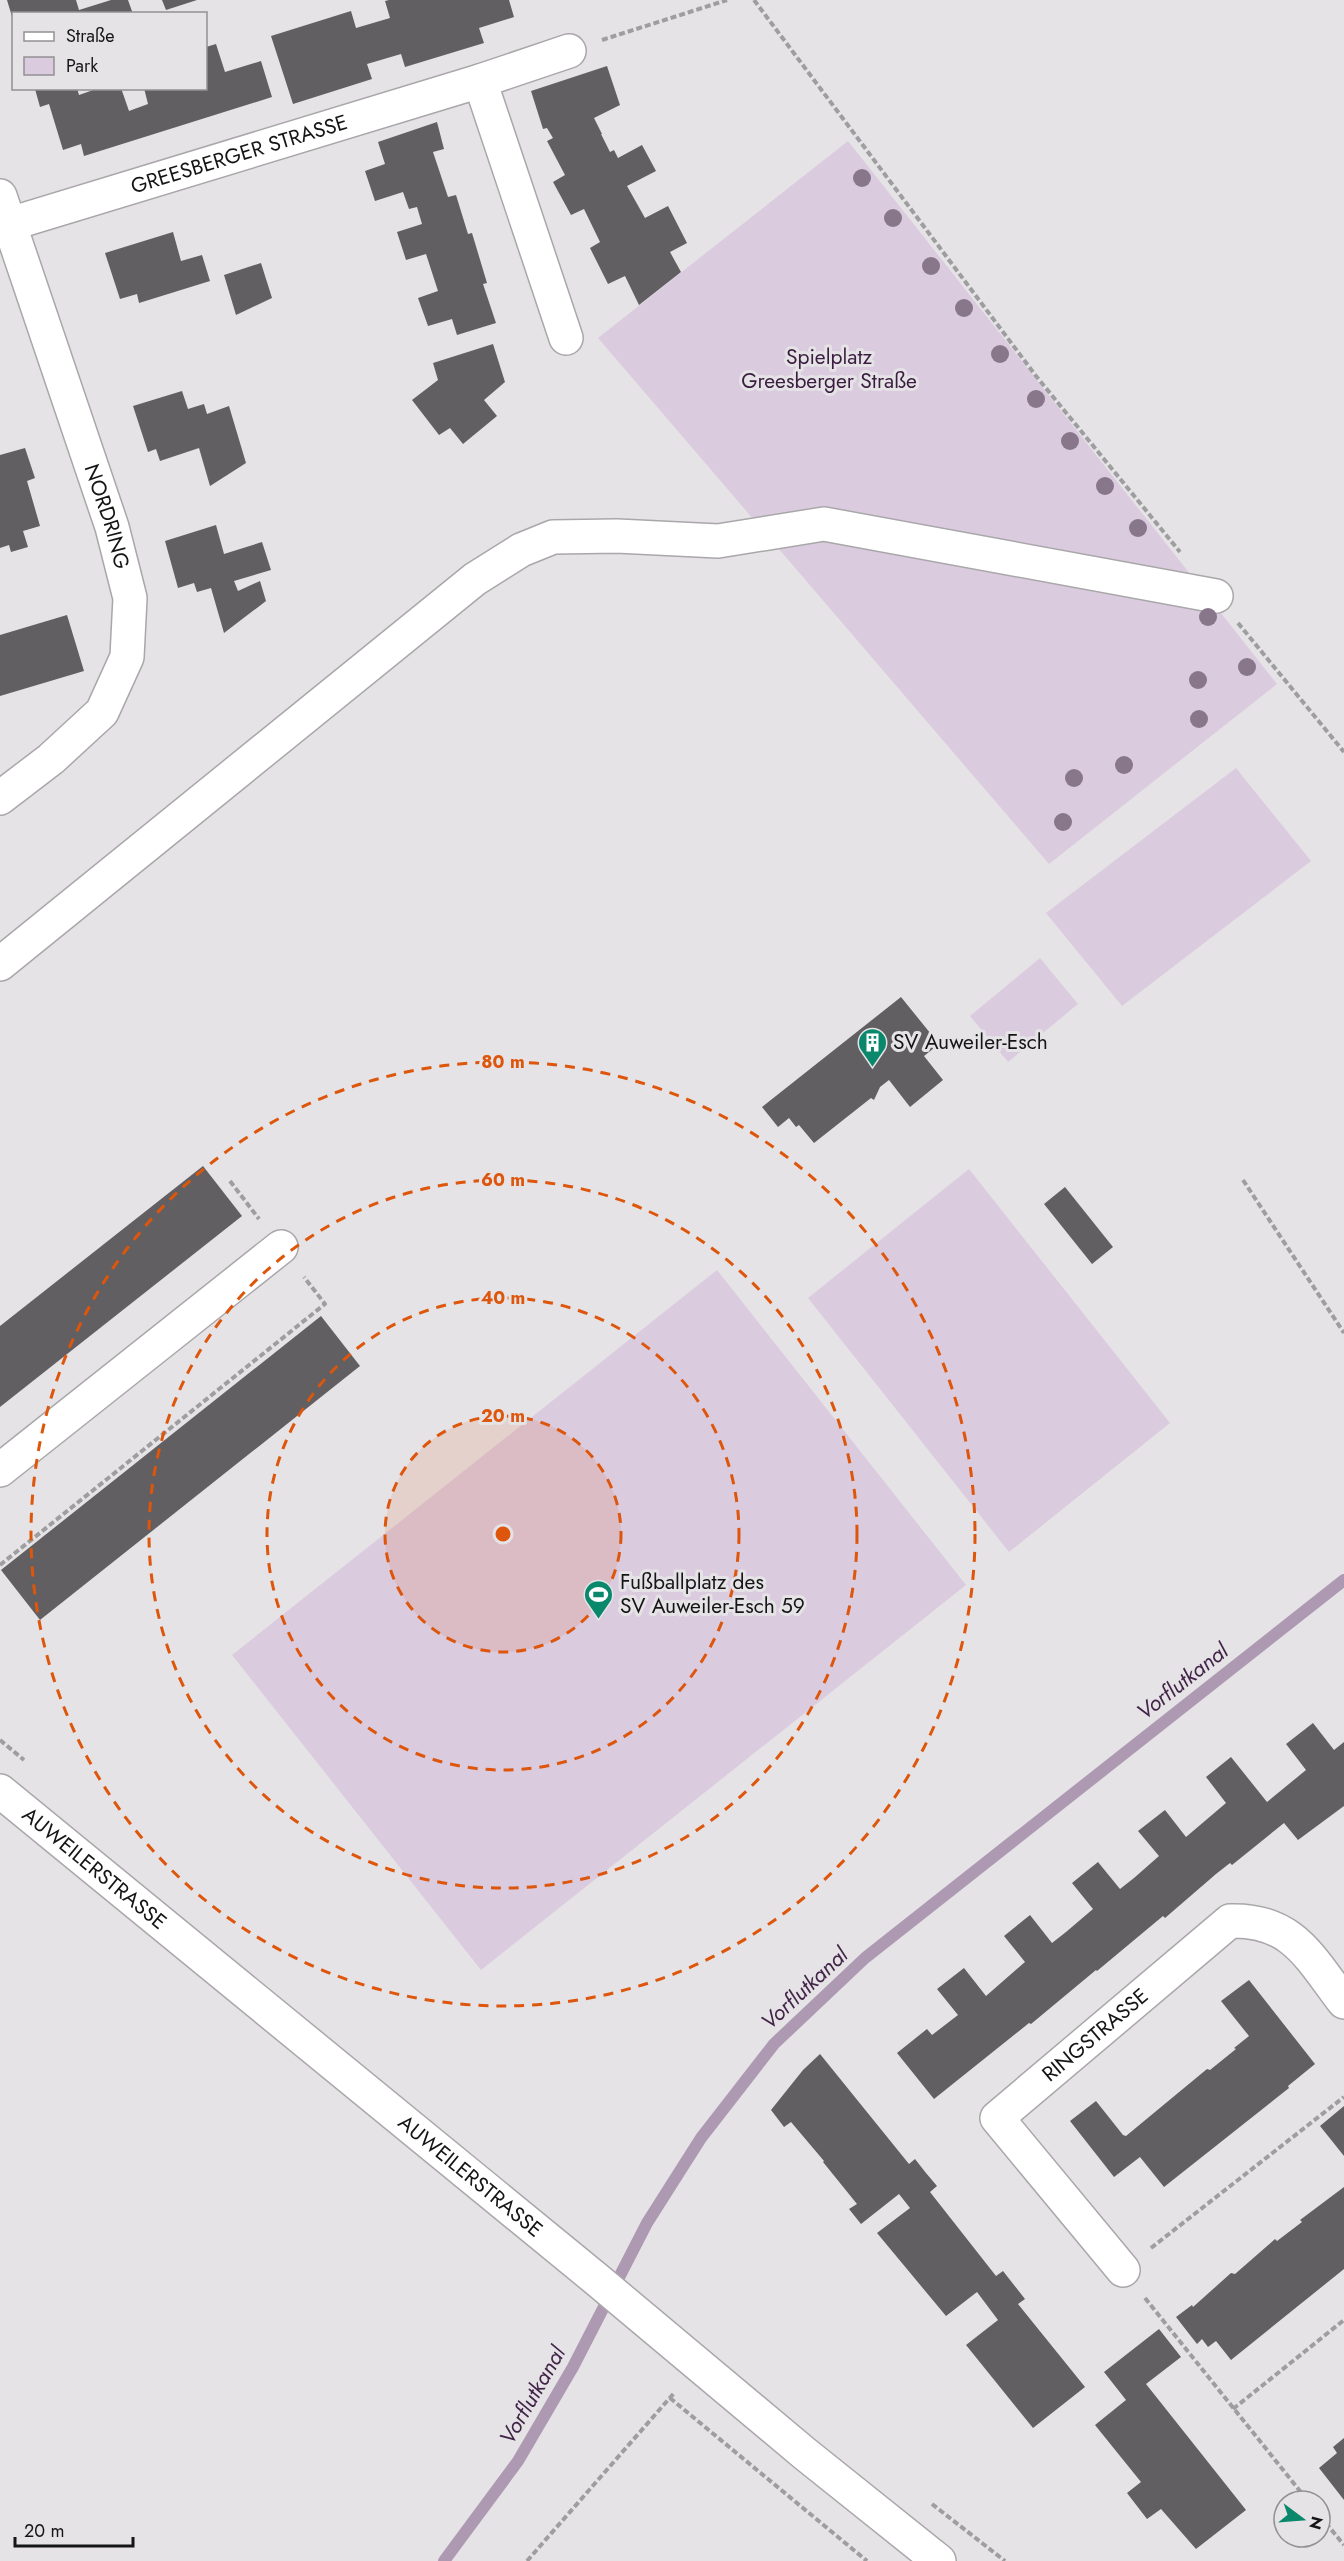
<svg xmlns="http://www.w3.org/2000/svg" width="1344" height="2561" viewBox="0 0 1344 2561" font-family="Jost,sans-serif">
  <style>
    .green { fill: #dbcbdf }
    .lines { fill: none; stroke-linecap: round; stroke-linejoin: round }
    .stream { stroke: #ae99b2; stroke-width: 12 }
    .building { fill: #615f61 }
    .minor-casing { stroke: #aaa7aa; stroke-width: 36 }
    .path { stroke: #9e9d9f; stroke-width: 4; stroke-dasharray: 6 3; stroke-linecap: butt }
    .minor { stroke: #fff; stroke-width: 33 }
    .tree { fill: #88768b }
    .ring { fill: none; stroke: #dd560c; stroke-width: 3; stroke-dasharray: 10 8 }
    .labels { text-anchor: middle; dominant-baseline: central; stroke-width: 6; stroke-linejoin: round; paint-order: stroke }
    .street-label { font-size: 21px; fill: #151516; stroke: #e5e3e6 }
    .park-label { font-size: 21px; fill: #3b1d41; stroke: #e5e3e6 }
    .poi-label { font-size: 21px; fill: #151516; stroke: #e5e3e6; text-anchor: start }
    .water-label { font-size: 22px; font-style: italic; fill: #422448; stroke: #e5e3e6 }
    .centre { fill: #dd560c; stroke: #e5e3e6; stroke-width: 3 }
    .ring-label { font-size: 18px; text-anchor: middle; font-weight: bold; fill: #dd560c; stroke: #e5e3e6; stroke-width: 6; stroke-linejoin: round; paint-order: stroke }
  </style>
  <rect width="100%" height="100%" fill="#e5e3e6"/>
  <g class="green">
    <polygon points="848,141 1277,684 1049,864 598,338"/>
    <polygon points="1236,768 1311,861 1122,1006 1046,913"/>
    <polygon points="1040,958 1078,1004 1008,1062 970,1016"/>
    <polygon points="969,1169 1170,1423 1009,1552 808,1298"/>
    <polygon points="717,1270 966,1585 481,1970 232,1655"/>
  </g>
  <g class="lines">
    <polyline class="stream" points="444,2561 518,2461 573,2367 647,2223 701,2138 774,2044 865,1958 1344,1580"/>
  </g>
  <g class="building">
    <polygon points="7,0 76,0 79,10 111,0 128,0 133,14 14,14 13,20"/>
    <polygon points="162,0 197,0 166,10"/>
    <polygon points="389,0 509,0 514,17 479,28 484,43 405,67 401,54 367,64 372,79 293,104 271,36 351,11 356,28 390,18 385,1"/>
    <polygon points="216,44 225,72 261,61 272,97 84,156 81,144 63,150 49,104 40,107 35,89 38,88 77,88 79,95 99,88 121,88 129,111 148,104 144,88 206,88 206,47"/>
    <polygon points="607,66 620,105 594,118 602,134 601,134 610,152 614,150 618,158 642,145 656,171 627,186 645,218 668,206 687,243 670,252 681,272 639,305 625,276 608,284 590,248 600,242 584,209 571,215 553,182 565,175 547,141 553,138 547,128 543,129 531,91"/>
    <polygon points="437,122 444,149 433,152 448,197 456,195 468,234 472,233 487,283 483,284 496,323 457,335 452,319 428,326 418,298 438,291 426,254 406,260 397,232 422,224 417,207 409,209 403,192 375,201 365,171 385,164 378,142"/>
    <polygon points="173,232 181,261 202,255 210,281 139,303 137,294 120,299 105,253"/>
    <polygon points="261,263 272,298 236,315 224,275"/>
    <polygon points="493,344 505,382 484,400 497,416 463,444 450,428 439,435 412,400 438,380 433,363"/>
    <polygon points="182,391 188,409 204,404 207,414 229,406 246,463 210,486 199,448 160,461 156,449 148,452 133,406"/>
    <polygon points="25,448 35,478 27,481 40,526 23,531 28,547 11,552 9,545 0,548 0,455"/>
    <polygon points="216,525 224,554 262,542 271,570 234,581 238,591 260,581 266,601 224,633 211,588 197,592 194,583 178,588 165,541"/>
    <polygon points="67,615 84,671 0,696 0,635"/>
    <polygon points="901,997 939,1044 924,1056 943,1080 910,1107 889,1080 880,1087 874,1100 871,1098 814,1143 799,1125 796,1127 789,1118 778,1127 762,1107"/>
    <polygon points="203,1166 242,1216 0,1407 0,1326"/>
    <polygon points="1065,1187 1113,1247 1092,1264 1044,1204"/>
    <polygon points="321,1316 360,1366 40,1620 1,1570"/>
    <polygon points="1313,1723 1334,1750 1344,1742 1344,1806 1298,1840 1284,1823 1232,1865 1230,1863 1216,1874 1165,1918 1163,1916 1097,1971 1096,1970 1031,2024 1029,2023 934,2099 897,2053 927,2029 932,2035 958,2015 937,1989 964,1968 986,1996 1025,1962 1004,1936 1030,1915 1052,1943 1066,1932 1093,1909 1072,1883 1098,1862 1120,1889 1134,1878 1159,1856 1138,1831 1165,1810 1186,1837 1226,1803 1206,1777 1231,1757 1267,1802 1306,1770 1286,1744"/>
    <polygon points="1249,1980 1315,2064 1288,2086 1289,2088 1164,2187 1140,2157 1114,2177 1070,2121 1096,2101 1123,2135 1126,2136 1207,2069 1210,2070 1236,2049 1234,2048 1249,2036 1221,2001"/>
    <polygon points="820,2054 909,2164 915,2159 926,2173 937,2186 930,2192 996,2276 1003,2271 1025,2299 1018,2304 1085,2387 1033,2428 966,2345 998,2320 977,2292 946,2316 877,2233 910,2208 899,2194 861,2224 849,2209 857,2204 823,2162 824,2161 791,2122 784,2127 771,2110 803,2070"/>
    <polygon points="1344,2106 1344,2156 1320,2126"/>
    <polygon points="1344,2187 1344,2269 1231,2360 1216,2341 1208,2347 1202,2339 1197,2344 1176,2317 1192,2305 1193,2307 1231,2273 1235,2274 1275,2239 1277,2241 1302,2222 1300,2220"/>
    <polygon points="1159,2329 1181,2357 1146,2384 1246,2510 1196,2549 1161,2509 1147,2519 1127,2493 1141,2482 1095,2425 1126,2400 1104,2372"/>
    <polygon points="1344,2438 1344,2500 1319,2468 1337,2453 1333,2447"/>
  </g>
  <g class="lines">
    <defs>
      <g id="minor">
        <polyline points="480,81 566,338"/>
        <path id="s1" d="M0 196 112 527 130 598 127 657 102 712 51 759 0 798"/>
        <path id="s2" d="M0 227 480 81 569 51"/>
        <polyline points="0,964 475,579 521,550 553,537 617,536 718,541 824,524 1216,596"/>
        <polyline points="0,1470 281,1247"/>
        <path id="s3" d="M0 1791 595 2278 804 2453 939 2561"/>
        <path id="s4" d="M1123 2270 997 2118 1230 1921C1293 1919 1310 1958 1344 2002"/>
      </g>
    </defs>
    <use href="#minor" class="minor-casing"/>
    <g class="path">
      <polyline points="754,0 1036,376 1180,552"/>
      <polyline points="602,40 727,0"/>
      <polyline points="1238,623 1344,752"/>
      <polyline points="1243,1180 1344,1333"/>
      <polyline points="230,1181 259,1219"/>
      <polyline points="0,1565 325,1304 304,1277"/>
      <polyline points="0,1740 24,1760"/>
      <polyline points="1151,2248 1344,2097"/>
      <polyline points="1145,2298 1308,2501"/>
      <polyline points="670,2398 867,2561"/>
      <polyline points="1233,2409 1344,2320"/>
      <polyline points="932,2504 1005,2561"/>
      <polyline points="1320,2516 1344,2545"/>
      <polyline points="527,2561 675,2392"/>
    </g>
    <use href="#minor" class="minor"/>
  </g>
  <g class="tree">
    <circle cx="862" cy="178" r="9"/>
    <circle cx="893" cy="218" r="9"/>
    <circle cx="931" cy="266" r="9"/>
    <circle cx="964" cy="308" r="9"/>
    <circle cx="1000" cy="354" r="9"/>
    <circle cx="1036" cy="399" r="9"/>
    <circle cx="1070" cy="441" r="9"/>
    <circle cx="1105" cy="486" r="9"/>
    <circle cx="1138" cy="528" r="9"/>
    <circle cx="1208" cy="617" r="9"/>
    <circle cx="1247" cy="667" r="9"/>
    <circle cx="1198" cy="680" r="9"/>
    <circle cx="1199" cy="719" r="9"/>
    <circle cx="1124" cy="765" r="9"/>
    <circle cx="1074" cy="778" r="9"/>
    <circle cx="1063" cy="822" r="9"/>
  </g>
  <circle cx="503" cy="1534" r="118" fill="#dd560c" fill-opacity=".12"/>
  <g class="ring">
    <circle cx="503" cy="1534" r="118"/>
    <circle cx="503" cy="1534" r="236"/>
    <circle cx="503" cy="1534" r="354"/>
    <circle cx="503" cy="1534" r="472"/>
  </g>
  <defs>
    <symbol id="building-pin" viewBox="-11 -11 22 30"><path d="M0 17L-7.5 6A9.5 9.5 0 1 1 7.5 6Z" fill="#0a886c" stroke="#e5e3e6"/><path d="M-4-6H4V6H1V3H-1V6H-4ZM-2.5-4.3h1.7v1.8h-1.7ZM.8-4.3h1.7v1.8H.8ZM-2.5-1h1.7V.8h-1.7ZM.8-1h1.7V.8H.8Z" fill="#fff"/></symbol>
    <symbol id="stadium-pin" viewBox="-11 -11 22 30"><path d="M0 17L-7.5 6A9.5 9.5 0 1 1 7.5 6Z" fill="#0a886c" stroke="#e5e3e6"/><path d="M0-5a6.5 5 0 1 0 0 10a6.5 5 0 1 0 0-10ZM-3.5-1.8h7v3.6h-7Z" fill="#fff"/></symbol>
  </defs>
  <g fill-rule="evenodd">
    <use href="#building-pin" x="856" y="1026" width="33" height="45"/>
    <use href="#stadium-pin" x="582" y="1578" width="33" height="45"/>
  </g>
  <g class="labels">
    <g class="street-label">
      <text stroke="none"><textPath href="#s2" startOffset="250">GREESBERGER STRASSE</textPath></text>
      <text stroke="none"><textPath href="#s1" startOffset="338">NORDRING</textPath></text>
      <text stroke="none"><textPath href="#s3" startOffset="122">AUWEILERSTRASSE</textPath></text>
      <text stroke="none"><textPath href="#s4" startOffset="326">RINGSTRASSE</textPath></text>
      <text stroke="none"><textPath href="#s3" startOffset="608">AUWEILERSTRASSE</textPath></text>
    </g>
    <g class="park-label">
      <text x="829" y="357">Spielplatz<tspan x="829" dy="24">Greesberger Straße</tspan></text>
    </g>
    <g class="poi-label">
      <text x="893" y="1042">SV Auweiler-Esch</text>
      <text x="620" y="1582">Fußballplatz des<tspan x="620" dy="24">SV Auweiler-Esch 59</tspan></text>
    </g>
    <g class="water-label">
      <text transform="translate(1182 1681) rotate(-38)">Vorflutkanal</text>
      <text transform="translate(804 1988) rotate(-43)">Vorflutkanal</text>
      <text transform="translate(532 2395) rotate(-60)">Vorflutkanal</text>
    </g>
  </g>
  <circle cx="503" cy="1534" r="9" class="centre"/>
  <g class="ring-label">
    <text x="503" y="1068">80 m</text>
    <text x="503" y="1186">60 m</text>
    <text x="503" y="1304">40 m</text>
    <text x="503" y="1422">20 m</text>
  </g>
  <rect x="12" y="12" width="195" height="78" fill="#e5e3e6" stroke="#929193" stroke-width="1.5"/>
  <rect x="24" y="32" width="30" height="9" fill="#ffffff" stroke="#929193" stroke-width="1.5"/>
  <text x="66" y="42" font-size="18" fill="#151516">Straße</text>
  <rect x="24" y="57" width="30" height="18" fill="#dbcbdf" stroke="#929193" stroke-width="1.5"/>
  <text x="66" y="72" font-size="18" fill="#151516">Park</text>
  <g transform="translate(1302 2519) rotate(106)"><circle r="28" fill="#e5e3e6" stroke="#929193" stroke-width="1.5"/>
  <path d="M0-4.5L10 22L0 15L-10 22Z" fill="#0a886c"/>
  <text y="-9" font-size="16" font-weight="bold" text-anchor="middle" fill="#151516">N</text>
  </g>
  <path d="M15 2537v9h118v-9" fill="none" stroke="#151516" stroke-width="3"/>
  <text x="24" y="2537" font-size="18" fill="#151516" stroke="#e5e3e6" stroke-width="4.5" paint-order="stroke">20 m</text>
</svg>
